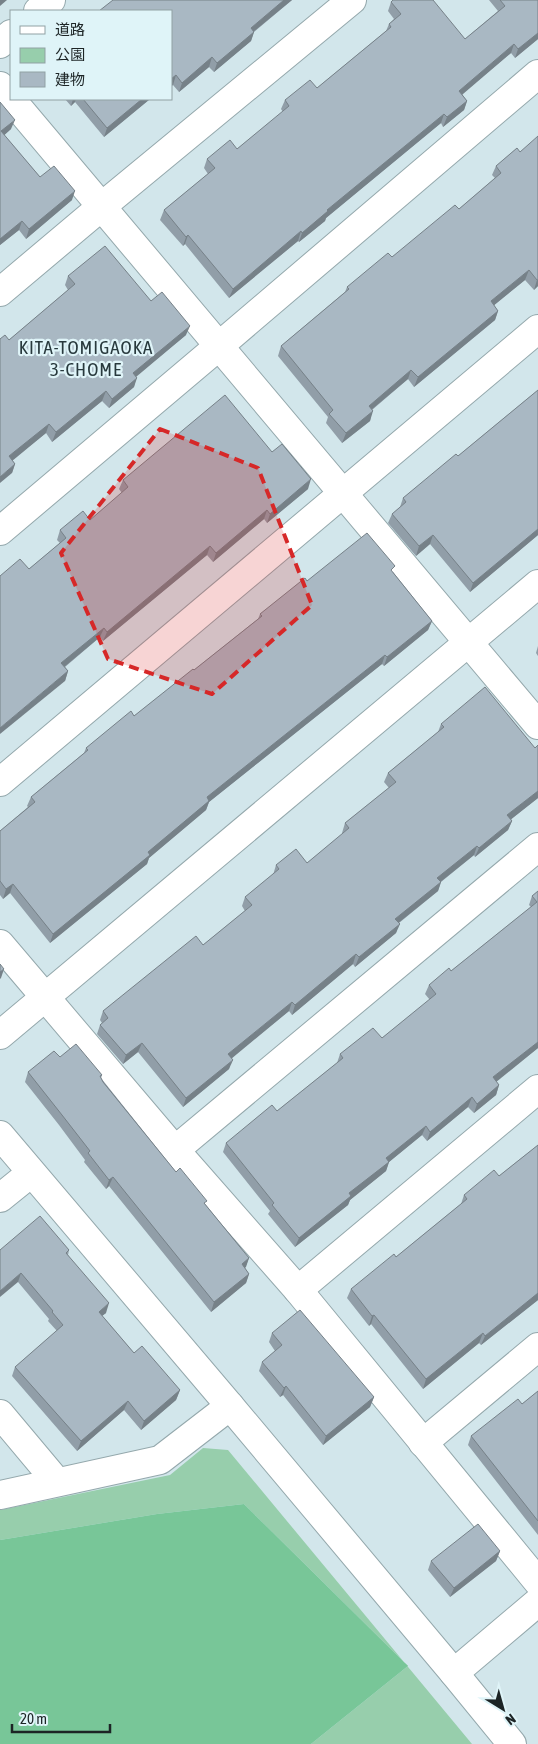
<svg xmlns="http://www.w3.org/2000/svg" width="538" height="1744" viewBox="0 0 538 1744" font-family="'Asap Condensed','Noto Sans JP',sans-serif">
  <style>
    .green { fill: #97ceac }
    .forest { fill: #78c698 }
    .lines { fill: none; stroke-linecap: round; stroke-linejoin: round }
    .minor-casing { stroke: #94a8ac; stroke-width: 30 }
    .minor { stroke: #fff; stroke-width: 28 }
    .wall { fill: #919ea8 }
    .shaded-wall { fill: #768188 }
    .building { fill: #a9b8c3; stroke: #768188 }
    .marked { fill: #d62828; fill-opacity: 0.2; stroke: #d62828; stroke-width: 4; stroke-dasharray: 10 6; stroke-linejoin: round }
    .labels { text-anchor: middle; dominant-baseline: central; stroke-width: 4.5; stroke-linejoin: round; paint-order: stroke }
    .neighbourhood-label { font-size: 19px; letter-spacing: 1px; fill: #28393d; stroke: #dff4f8 }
  </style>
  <rect width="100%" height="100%" fill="#d2e6eb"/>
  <polygon class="green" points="203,1448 228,1450 472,1744 311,1744 408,1666 244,1504 157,1514 0,1540 0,1510 170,1475"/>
  <polygon class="forest" points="244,1504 408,1666 311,1744 0,1744 0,1540 157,1514"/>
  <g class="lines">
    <defs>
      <g id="minor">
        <polyline points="38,11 51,0"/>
        <polyline points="0,44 11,34"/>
        <polyline points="0,86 538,725"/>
        <polyline points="0,292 101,207 352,0"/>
        <polyline points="0,531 219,346 538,74"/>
        <polyline points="0,782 538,329"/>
        <polyline points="0,944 175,1150 298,1290 538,1582"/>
        <polyline points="0,1035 538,584"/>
        <polyline points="0,1135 230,1406 454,1673 512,1744"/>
        <polyline points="175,1150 538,847"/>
        <polyline points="0,1198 31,1173"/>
        <polyline points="298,1290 538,1089"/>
        <polyline points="0,1414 57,1482"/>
        <polyline points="423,1443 538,1347"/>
        <polyline points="0,1495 160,1460 230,1406"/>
        <polyline points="454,1673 538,1602"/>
      </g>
    </defs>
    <use href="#minor" class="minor-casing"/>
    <use href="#minor" class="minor"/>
  </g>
  <g class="wall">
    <polygon points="113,0 292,0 254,32 251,41 214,72 209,67 179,92 173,85 171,86 171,11"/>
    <polygon points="489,0 538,0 538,39 515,58 511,53 462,94 467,101 464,110 443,127 441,123 326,218 325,221 299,242 298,241 229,298 185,244 183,246 160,220 164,210 208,174 204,168 207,159 237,149 283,112 281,109 285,100 317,88 386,31 389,24 394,19 388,11 391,2 465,39 498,11"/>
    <polygon points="65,99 150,99 104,137 75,102 71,106"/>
    <polygon points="0,102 11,129 4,135 40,177 72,200 26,239 19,230 0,245"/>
    <polygon points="517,148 538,286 534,290 525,280 494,305 498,311 495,320 414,387 408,379 372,410 370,421 342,443 326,423 328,417 278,356 281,346 345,292 347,287 392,257 459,209 495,178 492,175 496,166"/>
    <polygon points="68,276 151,301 186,335 136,376 134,387 109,408 102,401 52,442 46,433 12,460 15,464 12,473 9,340 68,290 65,285"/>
    <polygon points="538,390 538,535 470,592 430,544 416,556 388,523 392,514 400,507 403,498 458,456"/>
    <polygon points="272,452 308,489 267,523 264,519 213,562 207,555 103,641 100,637 65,667 68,671 65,681 29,569 60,543 57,540 60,530 90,520 122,493 119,489 123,480"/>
    <polygon points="393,572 432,621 428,630 384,666 382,664 209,802 206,810 149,858 147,864 50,943 10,893 3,899 0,895 0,831 28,807 27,806 31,797 84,753 86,748 134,716 194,670 258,619 260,614 307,581"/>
    <polygon points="538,646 538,656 536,653"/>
    <polygon points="441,724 535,748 538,745 538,798 511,819 512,821 508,830 475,857 474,855 441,882 438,891 399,923 396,933 355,967 353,964 292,1015 289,1011 231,1058 229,1069 183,1107 138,1052 123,1064 97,1034 100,1025 102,1023 100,1020 103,1011 203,945 245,911 242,906 245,897 273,875 276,865 307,863 343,834 342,833 345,823 389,788 384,782 388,773 438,732"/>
    <polygon points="538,891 538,1048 496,1081 499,1085 496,1095 474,1113 468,1107 427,1141 422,1135 389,1162 386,1171 350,1200 348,1205 295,1247 268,1214 270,1211 223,1152 226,1143 277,1111 337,1063 340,1054 382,1038 430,1000 425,994 429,985 451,971 531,907 529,905 532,896"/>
    <polygon points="60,1057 102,1075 101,1078 176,1172 206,1205 249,1258 245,1268 249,1274 246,1283 211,1312 109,1186 106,1189 84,1162 85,1160 59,1125 25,1082 28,1072"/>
    <polygon points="538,1145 538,1300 481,1345 479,1343 423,1389 371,1324 369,1326 347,1298 351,1289 396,1257 461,1204 464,1195 499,1176"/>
    <polygon points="0,1250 69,1250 68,1255 106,1313 102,1316 134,1353 180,1390 176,1400 141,1430 124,1410 77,1451 12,1376 15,1367 57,1331 48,1321 49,1319 18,1282"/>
    <polygon points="272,1333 374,1397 370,1407 323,1445 283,1395 280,1397 259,1371 262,1362 275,1351 269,1342"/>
    <polygon points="538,1391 538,1535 468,1445 471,1436 522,1404"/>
    <polygon points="500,1551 496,1561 450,1597 428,1570 431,1561"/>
  </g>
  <g class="shaded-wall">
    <polygon points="0,0 7,0 0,6"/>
    <polygon points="284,0 292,0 247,37 251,28"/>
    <polygon points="254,32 251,41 214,72 217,63"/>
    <polygon points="538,33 538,39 515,58 518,49"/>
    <polygon points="514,44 511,53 456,100 459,91"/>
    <polygon points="212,57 209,67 179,92 182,83"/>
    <polygon points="176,75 173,85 171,86 171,79"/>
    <polygon points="73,99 76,99 75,102 71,106"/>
    <polygon points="142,99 150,99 104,137 107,128"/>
    <polygon points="467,101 464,110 443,127 447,117"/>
    <polygon points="444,114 441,123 326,218 325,221 299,242 302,233 327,210"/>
    <polygon points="15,120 11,129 0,139 1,131"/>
    <polygon points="75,191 72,200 26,239 29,229"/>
    <polygon points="22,221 19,230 0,245 0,239"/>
    <polygon points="301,231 298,241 229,298 233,289"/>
    <polygon points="188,235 185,244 183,246 186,237"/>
    <polygon points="529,270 525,280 487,311 491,301"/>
    <polygon points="537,280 538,280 538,286 534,290"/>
    <polygon points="498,311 495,320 414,387 418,377"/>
    <polygon points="190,326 186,335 130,382 133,373"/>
    <polygon points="411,370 408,379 365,415 369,406"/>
    <polygon points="137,378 134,387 109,408 112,399"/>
    <polygon points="106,391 102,401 52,442 56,432"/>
    <polygon points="373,411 370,421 342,443 346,433"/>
    <polygon points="49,424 46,433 6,466 9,456"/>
    <polygon points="15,464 12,473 0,483 0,477"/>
    <polygon points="311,479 308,489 267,523 270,514"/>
    <polygon points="267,510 264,519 213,562 216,553"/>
    <polygon points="538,529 538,535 470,592 473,583"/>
    <polygon points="433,535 430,544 416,556 419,546"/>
    <polygon points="210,546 207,555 103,641 107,632"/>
    <polygon points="432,621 428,630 384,666 387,657"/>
    <polygon points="104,628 100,637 58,672 61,663"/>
    <polygon points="385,655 382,664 209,802 206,810 149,858 147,864 50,943 53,934 148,852 207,797"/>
    <polygon points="68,671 65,681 0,734 0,728"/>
    <polygon points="538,791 538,798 504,825 507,815"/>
    <polygon points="512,821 508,830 475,857 479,848"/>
    <polygon points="477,846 474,855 434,887 437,878"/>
    <polygon points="441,882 438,891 392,928 395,919"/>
    <polygon points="13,884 10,893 3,899 6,889"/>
    <polygon points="400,924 396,933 355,967 359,957"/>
    <polygon points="356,954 353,964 292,1015 295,1005"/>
    <polygon points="4,969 1,978 0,979 0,972"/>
    <polygon points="292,1002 289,1011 225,1064 228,1054"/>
    <polygon points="538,1042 538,1048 490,1087 493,1077"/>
    <polygon points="142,1043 138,1052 123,1064 126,1055"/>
    <polygon points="233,1060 229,1069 183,1107 186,1098"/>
    <polygon points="499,1085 496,1095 474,1113 477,1104"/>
    <polygon points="472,1097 468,1107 427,1141 430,1132"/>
    <polygon points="426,1126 422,1135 389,1162 386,1171 350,1200 348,1205 295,1247 299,1238 349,1193 386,1158"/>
    <polygon points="113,1177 109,1186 106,1189 109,1180"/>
    <polygon points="249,1258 246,1267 238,1274 242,1264"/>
    <polygon points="21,1273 18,1282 0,1297 0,1291"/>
    <polygon points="249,1274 246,1283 211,1312 214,1302"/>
    <polygon points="538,1293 538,1300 481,1345 485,1336"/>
    <polygon points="109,1303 106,1313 95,1321 99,1312"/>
    <polygon points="374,1315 371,1324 369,1326 372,1316"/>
    <polygon points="483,1333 479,1343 423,1389 426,1379"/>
    <polygon points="286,1386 283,1395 280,1397 284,1388"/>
    <polygon points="180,1390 176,1400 141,1430 144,1421"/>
    <polygon points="374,1397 370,1407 323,1445 326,1436"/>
    <polygon points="128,1401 124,1410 77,1451 81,1441"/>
    <polygon points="500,1551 496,1561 450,1597 454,1588"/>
  </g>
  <g class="building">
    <polygon points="113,0 284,0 251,28 254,32 217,63 212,57 182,83 176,75 171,79 171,11 99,11"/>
    <polygon points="393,0 433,0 465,39 505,6 500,0 538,0 538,33 518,49 514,44 459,91 467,101 447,117 444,114 327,210 328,211 302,233 301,231 233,289 188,235 186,237 164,210 215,168 207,159 230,140 237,149 289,106 285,100 310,80 317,88 391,27 389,24 401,14 391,2"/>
    <polygon points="83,99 142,99 107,128"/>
    <polygon points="0,102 15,120 1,131 40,177 54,166 75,191 29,229 22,221 0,239"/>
    <polygon points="538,136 538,280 537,280 529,270 491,301 498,311 418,377 411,370 369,406 373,411 346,433 329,414 333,410 281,346 349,289 347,287 388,253 392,257 455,205 459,209 501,173 496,166 517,148 520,152"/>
    <polygon points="105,246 151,301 162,292 190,326 133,373 137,378 112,399 106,391 56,432 49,424 9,456 15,464 0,477 0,339 5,335 9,340 75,284 68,276"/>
    <polygon points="538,390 538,529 473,583 433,535 419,546 392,514 406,502 403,498 456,454 458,456"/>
    <polygon points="225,395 272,452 282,444 311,479 270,514 267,510 216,553 210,546 107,632 104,628 61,663 68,671 0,728 0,576 20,559 29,569 66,538 60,530 83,511 90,520 128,487 123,480"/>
    <polygon points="367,533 395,566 391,570 432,621 387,657 385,655 207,797 209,801 148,852 150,855 53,934 13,884 6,889 0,881 0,831 35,802 31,797 88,750 86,748 131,711 134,716 193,669 194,670 262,616 260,614 305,578 307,581"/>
    <polygon points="485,687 535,748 538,745 538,791 507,815 512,821 479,848 477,846 437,878 441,882 395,919 400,924 359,957 356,954 295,1005 292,1002 228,1054 233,1060 186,1098 142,1043 126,1055 100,1025 108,1018 103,1011 196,936 203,945 252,905 245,897 279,869 276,865 296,849 307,863 349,828 345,823 396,782 388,773 444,727 441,724"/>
    <polygon points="538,891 538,1042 493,1077 499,1085 477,1104 472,1097 430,1132 426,1126 386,1158 389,1162 349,1193 351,1196 299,1238 272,1205 274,1203 226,1143 272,1105 277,1111 343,1058 340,1054 373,1028 382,1038 436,994 429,985 449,968 451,971 537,902 532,896"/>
    <polygon points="0,964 4,969 0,972"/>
    <polygon points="76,1044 102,1075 100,1076 103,1082 176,1172 180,1168 207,1201 204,1203 249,1258 242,1264 249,1274 214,1302 113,1177 109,1180 88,1153 90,1151 62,1115 28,1072 54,1051 60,1057"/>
    <polygon points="538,1145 538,1293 485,1336 483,1333 426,1379 374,1315 372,1316 351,1289 394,1254 396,1257 467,1199 464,1195 494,1170 499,1176"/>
    <polygon points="40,1216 69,1250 66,1253 109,1303 99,1312 134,1353 142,1346 180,1390 144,1421 128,1401 81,1441 15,1367 63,1325 52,1312 53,1311 21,1273 0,1291 0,1250"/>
    <polygon points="300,1310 374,1397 326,1436 286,1386 284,1388 262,1362 282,1345 272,1333"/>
    <polygon points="538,1391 538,1521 471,1436 518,1399 522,1404"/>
    <polygon points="478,1524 500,1551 454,1588 431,1561"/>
  </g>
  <path class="marked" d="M160 429 258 468 312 605 212 694 108 659 61 553Z"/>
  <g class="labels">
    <g class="neighbourhood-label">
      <text x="86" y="347">KITA-TOMIGAOKA<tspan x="86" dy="22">3-CHOME</tspan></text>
    </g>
  </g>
  <rect x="10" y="10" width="162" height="90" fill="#dff4f8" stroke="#91a1a4"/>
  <rect x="20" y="26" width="25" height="8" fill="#ffffff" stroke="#91a1a4"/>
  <text x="55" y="35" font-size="15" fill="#1c2425">道路</text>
  <rect x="20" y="48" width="25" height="15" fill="#97ceac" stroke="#91a1a4"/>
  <text x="55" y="60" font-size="15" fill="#1c2425">公園</text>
  <rect x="20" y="72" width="25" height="15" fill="#a9b8c3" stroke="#91a1a4"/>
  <text x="55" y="85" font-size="15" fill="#1c2425">建物</text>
  <g transform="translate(503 1709) rotate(143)" stroke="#dff4f8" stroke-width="4" paint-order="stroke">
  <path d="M0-4L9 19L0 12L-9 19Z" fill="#1c2425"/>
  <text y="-8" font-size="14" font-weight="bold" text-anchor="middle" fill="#1c2425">N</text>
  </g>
  <path d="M12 1724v8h98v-8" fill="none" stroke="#1c2425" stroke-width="2.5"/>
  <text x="20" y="1724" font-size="15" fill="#1c2425" stroke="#dff4f8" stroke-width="4" paint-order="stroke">20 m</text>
</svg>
